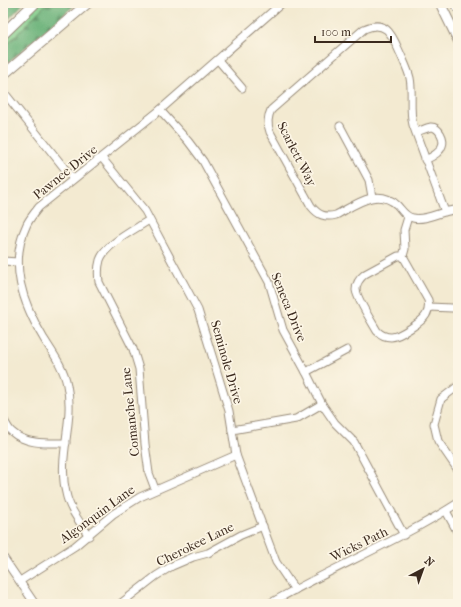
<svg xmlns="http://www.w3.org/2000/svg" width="461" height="607" viewBox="0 0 461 607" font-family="'IM FELL French Canon',serif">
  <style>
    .grass { fill: url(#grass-dots); stroke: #607d56 }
    .forest { fill: url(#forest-firs); stroke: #536e4c }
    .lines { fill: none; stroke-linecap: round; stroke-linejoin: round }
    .minor-casing { stroke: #978a78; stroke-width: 9 }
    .major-casing { stroke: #978a78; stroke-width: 11 }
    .highway-casing { stroke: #978a78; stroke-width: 12 }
    .minor { stroke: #fff; stroke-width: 7 }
    .major { stroke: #fff; stroke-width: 9 }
    .highway { stroke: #fff; stroke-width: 10 }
    .labels { text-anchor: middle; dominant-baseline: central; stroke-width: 3.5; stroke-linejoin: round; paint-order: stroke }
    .street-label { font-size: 13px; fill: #3b2a1e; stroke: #fcf5e5 }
  </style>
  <defs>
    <pattern id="grass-dots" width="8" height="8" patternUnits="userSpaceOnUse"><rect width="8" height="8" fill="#84d08e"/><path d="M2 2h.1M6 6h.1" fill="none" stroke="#6da973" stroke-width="1.8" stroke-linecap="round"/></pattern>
    <pattern id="forest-firs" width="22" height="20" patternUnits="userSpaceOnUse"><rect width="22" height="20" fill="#6bb279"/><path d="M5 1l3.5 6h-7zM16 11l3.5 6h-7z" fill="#599163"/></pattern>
  </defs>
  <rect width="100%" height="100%" fill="#fcf5e5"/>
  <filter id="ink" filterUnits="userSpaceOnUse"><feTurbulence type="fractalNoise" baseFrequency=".025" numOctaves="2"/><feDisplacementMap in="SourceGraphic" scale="8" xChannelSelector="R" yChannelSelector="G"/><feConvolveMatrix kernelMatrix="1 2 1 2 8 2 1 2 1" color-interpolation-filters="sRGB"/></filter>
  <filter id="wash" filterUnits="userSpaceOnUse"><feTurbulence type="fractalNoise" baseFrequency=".012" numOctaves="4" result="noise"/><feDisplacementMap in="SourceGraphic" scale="16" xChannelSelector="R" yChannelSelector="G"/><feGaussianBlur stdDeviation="0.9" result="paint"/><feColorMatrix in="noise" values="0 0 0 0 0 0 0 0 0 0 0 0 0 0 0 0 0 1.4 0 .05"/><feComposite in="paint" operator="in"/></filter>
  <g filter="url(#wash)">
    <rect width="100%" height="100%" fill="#f3ead1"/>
    <polygon class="grass" points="39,3 47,3 3,49 3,40"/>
    <g class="forest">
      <polygon points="6,3 24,3 3,25 3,6"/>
      <polygon points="47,3 77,3 10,61 3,62 3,49"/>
    </g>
  </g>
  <g filter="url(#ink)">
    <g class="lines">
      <defs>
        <g id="minor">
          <polyline points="218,60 242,88"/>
          <polyline points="3,91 73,179"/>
          <polyline points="160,110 188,141 203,161 269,282 283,330 306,372 322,404 335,423 354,442 404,535"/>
          <polyline points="340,126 369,180 372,197"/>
          <path d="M416 132C420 131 426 128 431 127 439 127 445 139 442 146 440 153 432 157 425 160"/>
          <polyline points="102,158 145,211 198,310 229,411 236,455 276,562 295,590"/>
          <path d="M445 212 413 125C409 109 413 93 410 78 408 70 404 62 401 55 393 38 388 18 364 29L271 110C267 118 267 124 270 132L311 206C318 215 325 218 336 215 355 205 377 187 397 205 402 210 405 217 413 218 428 221 443 209 458 210"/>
          <path d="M149 220C136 229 105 244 100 260 98 267 98 275 99 282L133 349 139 369 145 444 149 473 155 489"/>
          <path d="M403 256H398L365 274C360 278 356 283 356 290 357 299 372 322 377 331 381 335 386 337 391 337 399 337 422 322 426 315 429 310 429 305 428 300L403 256 405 249 404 230 408 217"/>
          <polyline points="3,261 18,262"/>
          <polyline points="429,307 452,308"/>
          <polyline points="306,372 347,350"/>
          <polyline points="458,386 441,399 434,424 438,441 458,470"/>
          <path d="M3 419C6 423 8 429 12 432 26 445 49 443 66 443"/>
          <polyline points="232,430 296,419 322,404"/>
          <polyline points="446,511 458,533"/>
          <path d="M89 536C80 522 69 509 66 493 57 457 75 421 67 385 64 368 53 353 44 339 23 304 8 264 27 224 30 218 35 212 39 207L160 110 282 3"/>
          <polyline points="3,557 35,604"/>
          <polyline points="20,581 75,546 113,514 140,497 236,455"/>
          <polyline points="120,604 156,576 172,566 193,557 208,553 241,535 263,526"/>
          <path d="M269 604C331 568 397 542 458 503"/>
        </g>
        <g id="major">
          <polyline points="440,3 458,40"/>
          <polyline points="456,3 458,8"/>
          <polyline points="3,75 88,3"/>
        </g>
        <polyline id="highway" points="3,34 35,3"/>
      </defs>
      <use href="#minor" class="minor-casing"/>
      <use href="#major" class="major-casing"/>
      <use href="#highway" class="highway-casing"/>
      <use href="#minor" class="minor"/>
      <use href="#major" class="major"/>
      <use href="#highway" class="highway"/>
    </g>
  </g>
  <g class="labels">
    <g class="street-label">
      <text transform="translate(297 154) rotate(63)">Scarlett Way</text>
      <text transform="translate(65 172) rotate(-39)">Pawnee Drive</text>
      <text transform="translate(289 307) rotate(68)">Seneca Drive</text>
      <text transform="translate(227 362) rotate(74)">Seminole Drive</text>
      <text transform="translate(130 412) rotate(-96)">Comanche Lane</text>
      <text transform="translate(97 514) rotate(-36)">Algonquin Lane</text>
      <text transform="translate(195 544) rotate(-26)">Cherokee Lane</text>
      <text transform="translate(359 544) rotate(-26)">Wicks Path</text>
    </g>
  </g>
  <rect width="461" height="607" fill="none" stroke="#fcf5e5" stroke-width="16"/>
  <g transform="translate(423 569) rotate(41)" stroke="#fcf5e5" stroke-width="3" paint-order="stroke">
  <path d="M0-3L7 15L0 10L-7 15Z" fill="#3b2a1e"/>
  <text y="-6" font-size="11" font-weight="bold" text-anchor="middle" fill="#3b2a1e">N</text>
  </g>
  <path d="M315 36v6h76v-6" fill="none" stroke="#3b2a1e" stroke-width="2"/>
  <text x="321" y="36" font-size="12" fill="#3b2a1e" stroke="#fcf5e5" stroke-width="3" paint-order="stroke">100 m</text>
</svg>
